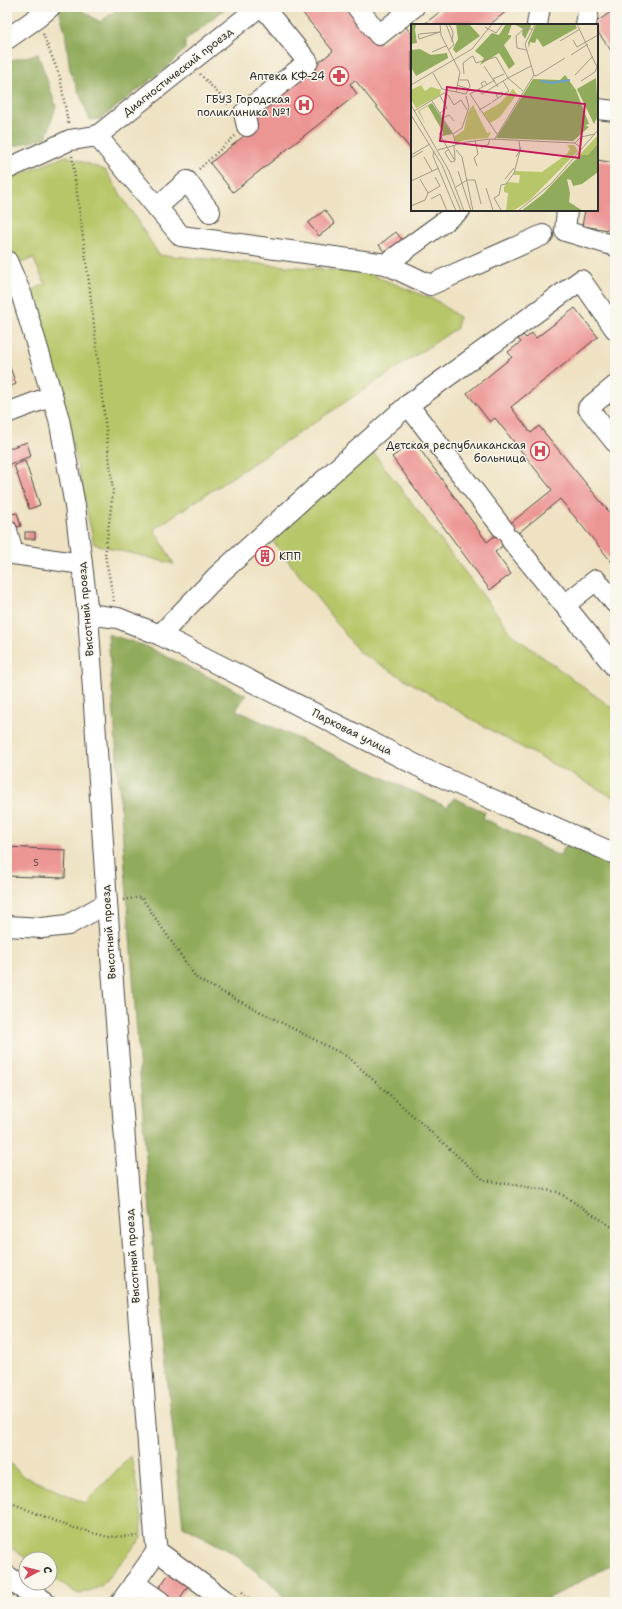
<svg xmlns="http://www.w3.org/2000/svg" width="622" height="1609" viewBox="0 0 622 1609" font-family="'Shantell Sans',sans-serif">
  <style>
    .green { fill: #b7c668; stroke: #71784a }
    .forest { fill: #91ab5c; stroke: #5e6b44 }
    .building { fill: #ec9694 }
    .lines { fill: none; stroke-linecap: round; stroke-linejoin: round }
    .minor-casing { stroke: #484642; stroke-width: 22 }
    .major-casing { stroke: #484642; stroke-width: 24 }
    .path { stroke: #484642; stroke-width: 2.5; stroke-dasharray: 1 3; stroke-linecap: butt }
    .minor { stroke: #fff; stroke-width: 20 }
    .major { stroke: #fff; stroke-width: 22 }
    .labels { text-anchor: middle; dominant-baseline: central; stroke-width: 3; stroke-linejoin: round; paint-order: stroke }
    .number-label { font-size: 9px; fill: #5b4645 }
    .street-label { font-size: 11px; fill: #2b2b2b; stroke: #fbf7ec }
    .poi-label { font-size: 11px; fill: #2b2b2b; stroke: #fbf7ec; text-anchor: end }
    .inset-river { fill: none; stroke: #699ed6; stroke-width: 2 }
    .inset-road { fill: none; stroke: #a09986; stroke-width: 1 }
    .view { fill: #c2185b; fill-opacity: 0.15; stroke: #c2185b; stroke-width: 2 }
    .inset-edge { fill: none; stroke: #2b2b2b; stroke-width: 2 }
  </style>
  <rect width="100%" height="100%" fill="#fbf7ec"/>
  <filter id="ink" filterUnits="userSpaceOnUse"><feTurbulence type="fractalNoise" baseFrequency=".025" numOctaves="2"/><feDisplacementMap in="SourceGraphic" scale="8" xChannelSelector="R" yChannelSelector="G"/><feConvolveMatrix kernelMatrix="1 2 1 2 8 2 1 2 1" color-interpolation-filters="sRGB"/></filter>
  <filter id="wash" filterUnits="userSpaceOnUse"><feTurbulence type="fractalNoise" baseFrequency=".012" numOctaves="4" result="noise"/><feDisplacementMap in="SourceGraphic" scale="16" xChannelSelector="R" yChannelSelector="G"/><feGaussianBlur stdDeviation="0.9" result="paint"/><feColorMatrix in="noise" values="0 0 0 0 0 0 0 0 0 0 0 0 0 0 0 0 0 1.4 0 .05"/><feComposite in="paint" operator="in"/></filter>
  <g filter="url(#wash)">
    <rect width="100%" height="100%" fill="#eee2c2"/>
    <g class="green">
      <polygon points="66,156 105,170 159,255 367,273 437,301 459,317 457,328 154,529 174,564 94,544 61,390 29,292 45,284 33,258 17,265 7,235 7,180"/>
      <polygon points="372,451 514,636 615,710 615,798 492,731 359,652 272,540"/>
      <polygon points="131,1456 141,1510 142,1538 100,1587 78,1594 50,1575 50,1559 27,1559 7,1545 7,1460 23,1476 85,1503"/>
    </g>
    <g class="forest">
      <polygon points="63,7 77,7 100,22 120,7 227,7 185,41 185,49 165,69 100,119 90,120 70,70 65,31 59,10"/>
      <polygon points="38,54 56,106 46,138 7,148 7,61"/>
      <polygon points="108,634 145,646 246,695 236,710 447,807 454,798 485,812 483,818 559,856 567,844 615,866 615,1563 542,1602 288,1602 274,1586 233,1553 183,1526 151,1226"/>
    </g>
    <g id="blocks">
      <g class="building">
        <polygon points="298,7 352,7 381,44 405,26 412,34 412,86 410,87 412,89 412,151 355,80 350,84 357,94 233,192 210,163 258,125 251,117 333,51"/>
        <polygon points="446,7 512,7 489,25 423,25"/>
        <polygon points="615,9 615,56 597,31 597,25 592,25"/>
        <polygon points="597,160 615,163 615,231 582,226 585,210 597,210"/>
        <polygon points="325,210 335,224 319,236 308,223"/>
        <polygon points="396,232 403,241 386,254 379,245"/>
        <polygon points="575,308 598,337 511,407 531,433 539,426 615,519 615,566 560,499 495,552 511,574 490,590 392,457 414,441 487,542 552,490 495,418 490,422 467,393 512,357 508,352 521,342 518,339 523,335 526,338 532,333 536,338"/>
        <polygon points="7,359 16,384 7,388"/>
        <polygon points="27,442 31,456 7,465 7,449"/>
        <polygon points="25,461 40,505 29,509 14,465"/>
        <polygon points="17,513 21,526 14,528 10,514"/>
        <rect x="25" y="532" width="10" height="7"/>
        <polygon points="267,548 273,556 264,563 258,555"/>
        <polygon points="7,847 66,850 65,878 7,876"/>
        <polygon points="170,1572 189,1585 177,1602 167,1602 155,1594"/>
      </g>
    </g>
  </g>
  <g filter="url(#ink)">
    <use href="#blocks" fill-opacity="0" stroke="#484642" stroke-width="1"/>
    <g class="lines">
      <defs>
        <g id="minor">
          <polyline points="357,7 379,35 414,7"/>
          <polyline points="537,25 540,7"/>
          <polyline points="586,25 589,7"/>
          <polyline points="7,39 37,18 50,7"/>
          <polyline points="597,109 615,111"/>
          <polyline points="247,126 244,113 308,62 263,7"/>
          <polyline points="97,136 181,236 386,264 430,285 543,235"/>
          <polyline points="7,169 70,140 97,136 259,7"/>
          <polyline points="157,207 187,181 210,212"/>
          <polyline points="567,210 565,231 615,246"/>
          <polyline points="7,261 22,296 59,419 75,506 88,614 107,903 155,1536 157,1551 121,1602"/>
          <polyline points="386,264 460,210"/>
          <polyline points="615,386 588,408 615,442"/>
          <polyline points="408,405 503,529"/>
          <polyline points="7,413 52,396"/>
          <polyline points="7,530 13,554 82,564"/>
          <polyline points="511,540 615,667"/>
          <polyline points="565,605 596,580 615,603"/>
          <polyline points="88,614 118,618 160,635 424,769 615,854"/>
          <polyline points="160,635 218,575 408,405 581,280 615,329"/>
          <polyline points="7,926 42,928 68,925 107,903"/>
          <polyline points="157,1551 227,1602"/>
          <polyline points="134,1583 161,1602"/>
        </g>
        <polyline id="major" points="7,1577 44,1602"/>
      </defs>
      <use href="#minor" class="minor-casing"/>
      <use href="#major" class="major-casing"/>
      <g class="path">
        <polyline points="43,34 60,77 68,123"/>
        <polyline points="200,74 229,105"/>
        <polyline points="72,156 89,282 113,491 105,555 114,601"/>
        <polyline points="199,169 235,136"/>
        <polyline points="123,900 141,897 197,979 348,1057 484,1180 558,1192 615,1229"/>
        <polyline points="7,1501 64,1525 108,1537 139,1536"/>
        <polyline points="242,1592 253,1602"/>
      </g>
      <use href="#minor" class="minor"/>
      <use href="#major" class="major"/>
    </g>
  </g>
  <defs>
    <symbol id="pharmacy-ring" viewBox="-11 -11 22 22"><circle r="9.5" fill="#fbf7ec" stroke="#d1495b" stroke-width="1.5"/><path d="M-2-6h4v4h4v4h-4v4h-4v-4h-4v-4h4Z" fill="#d1495b"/></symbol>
    <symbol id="hospital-ring" viewBox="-11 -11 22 22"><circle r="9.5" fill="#fbf7ec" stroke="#d1495b" stroke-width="1.5"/><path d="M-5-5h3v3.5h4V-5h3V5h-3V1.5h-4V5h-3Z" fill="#d1495b"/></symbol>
    <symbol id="building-ring" viewBox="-11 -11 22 22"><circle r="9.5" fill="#fbf7ec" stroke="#d1495b" stroke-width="1.5"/><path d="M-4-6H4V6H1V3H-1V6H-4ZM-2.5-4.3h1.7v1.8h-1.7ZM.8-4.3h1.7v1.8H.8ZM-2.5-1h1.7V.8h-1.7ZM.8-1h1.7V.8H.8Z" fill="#d1495b"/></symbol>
  </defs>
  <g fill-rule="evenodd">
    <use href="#pharmacy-ring" x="328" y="65" width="22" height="22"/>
    <use href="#hospital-ring" x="293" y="94" width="22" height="22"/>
    <use href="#hospital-ring" x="529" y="440" width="22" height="22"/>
    <use href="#building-ring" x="254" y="545" width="22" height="22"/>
  </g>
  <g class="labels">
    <g class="number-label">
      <text x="36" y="863">5</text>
    </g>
    <g class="street-label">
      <text transform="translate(178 72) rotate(-38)">Диагностический проезд</text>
      <text transform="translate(86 609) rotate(-95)">Высотный проезд</text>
      <text transform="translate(352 732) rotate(27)">Парковая улица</text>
      <text transform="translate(109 932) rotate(-94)">Высотный проезд</text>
      <text transform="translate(133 1256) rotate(-94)">Высотный проезд</text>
    </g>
    <g class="poi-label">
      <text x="325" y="76">Аптека КФ-24</text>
      <text x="290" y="99">ГБУЗ Городская<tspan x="290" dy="13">поликлиника №1</tspan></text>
      <text x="526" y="445">Детская республиканская<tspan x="526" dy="13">больница</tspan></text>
      <text x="279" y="556" text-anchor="start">КПП</text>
    </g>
  </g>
  <g transform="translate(411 24)">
    <rect width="187" height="187" fill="#eee2c2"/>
    <path d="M10 61 14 67 20 63 30 66 29 71 5 84 0 75V66ZM102 65 106 70 89 93 79 99 72 89 89 79ZM62 81 76 109 80 108 77 114 54 116 45 119 43 113 53 106 57 88ZM187 111V119L177 131H171L162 138ZM156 121H163L167 127 119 176 102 187H95L97 169 93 168V163L97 158 108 159 109 151H102L104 147 131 148 156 130 159 125Z" fill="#b7c668"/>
    <path d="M0 0H5L4 6 6 19 0 20ZM45 0H58L69 12 45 29 42 25 47 15ZM95 0H101L97 11H100V13L93 21 104 40 98 45 88 29 69 41 73 34 64 27 81 9 88 11ZM103 0H121L114 15 111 10 112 5ZM125 0H164L166 4 132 23 126 14 124 19 119 18 118 24 117 19ZM9 25 20 31 36 29 37 34 5 52 0 43V26ZM154 51 165 66 178 100 174 101 178 103 162 117 85 114 122 55 149 56ZM185 54 187 92 183 100 166 65ZM21 79 41 109V110L31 112 32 108 17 82 8 87 15 101 7 87ZM187 119V148L171 160 162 162 160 156 156 155 159 169 158 178 172 187H110L132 170 162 138 171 131H177Z" fill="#91ab5c"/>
    <path class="inset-river" d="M130 57 141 59 159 56"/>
    <path class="inset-road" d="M29 0 30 11 49 48 45 68M35 0 43 21 37 26M38 0 42 8 41 18M166 0 186 43 184 48 170 57M74 3 85 9 91 1M29 8 8 15 7 11 8 10ZM162 16 166 23 187 11M149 17 169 5M115 26 106 24 105 12 113 5H121M21 28 35 22M160 31 177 20M73 42 87 63M22 49 31 65 55 70 59 62 57 56H48M53 50 52 39 60 33 62 32 65 39 85 33 97 54 71 70 68 65M123 51 125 52 154 34M164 51 182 32M82 55 93 50M84 56 59 70 86 110M0 61 61 25 81 0M46 61 58 65M72 63 70 59 74 57 76 61M112 67 97 54 120 42M29 72 36 84 29 89M87 74 85 71 91 68 92 71M21 77 42 110 45 121M81 78 98 67 92 57M0 81 38 147 53 187M68 86 80 79M3 87 33 69 37 71 43 81 50 76 56 86M0 91 31 141 50 187M32 94 38 91 43 97M28 109 44 137M42 110 51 104 58 83 55 72M64 116 67 130 63 134 66 142M83 116 123 51 114 20 124 0M164 119 170 113 184 110M43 121 44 136M71 125V122L77 121 79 115M27 126 55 118 79 115 164 119 171 125M37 126 34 128 36 132 40 138 44 137M45 126 51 133 62 187M23 127 22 132 45 187M0 131 19 120M13 133 21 147M105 133 109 126 108 117M0 134 12 127M47 147 60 187M9 155 17 169M94 155 103 144M0 157 28 144M45 163 56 156H64L70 180M75 164 82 186 78 187M20 175 29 170 36 187M0 182 14 176 17 169 29 162 24 153M90 186 83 174 88 171 90 161 95 160 103 149 110 123M107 187 140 160 187 106"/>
    <path class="view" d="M36 63 174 80 168 134 29 117Z"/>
    <rect width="187" height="187" class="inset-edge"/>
  </g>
  <rect width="622" height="1609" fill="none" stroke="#fbf7ec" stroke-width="24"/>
  <g transform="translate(38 1571) rotate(83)"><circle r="19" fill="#fbf7ec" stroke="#a8a59f"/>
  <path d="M0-3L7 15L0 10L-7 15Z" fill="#d1495b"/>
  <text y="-6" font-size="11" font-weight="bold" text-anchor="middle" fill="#2b2b2b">С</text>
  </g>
</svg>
